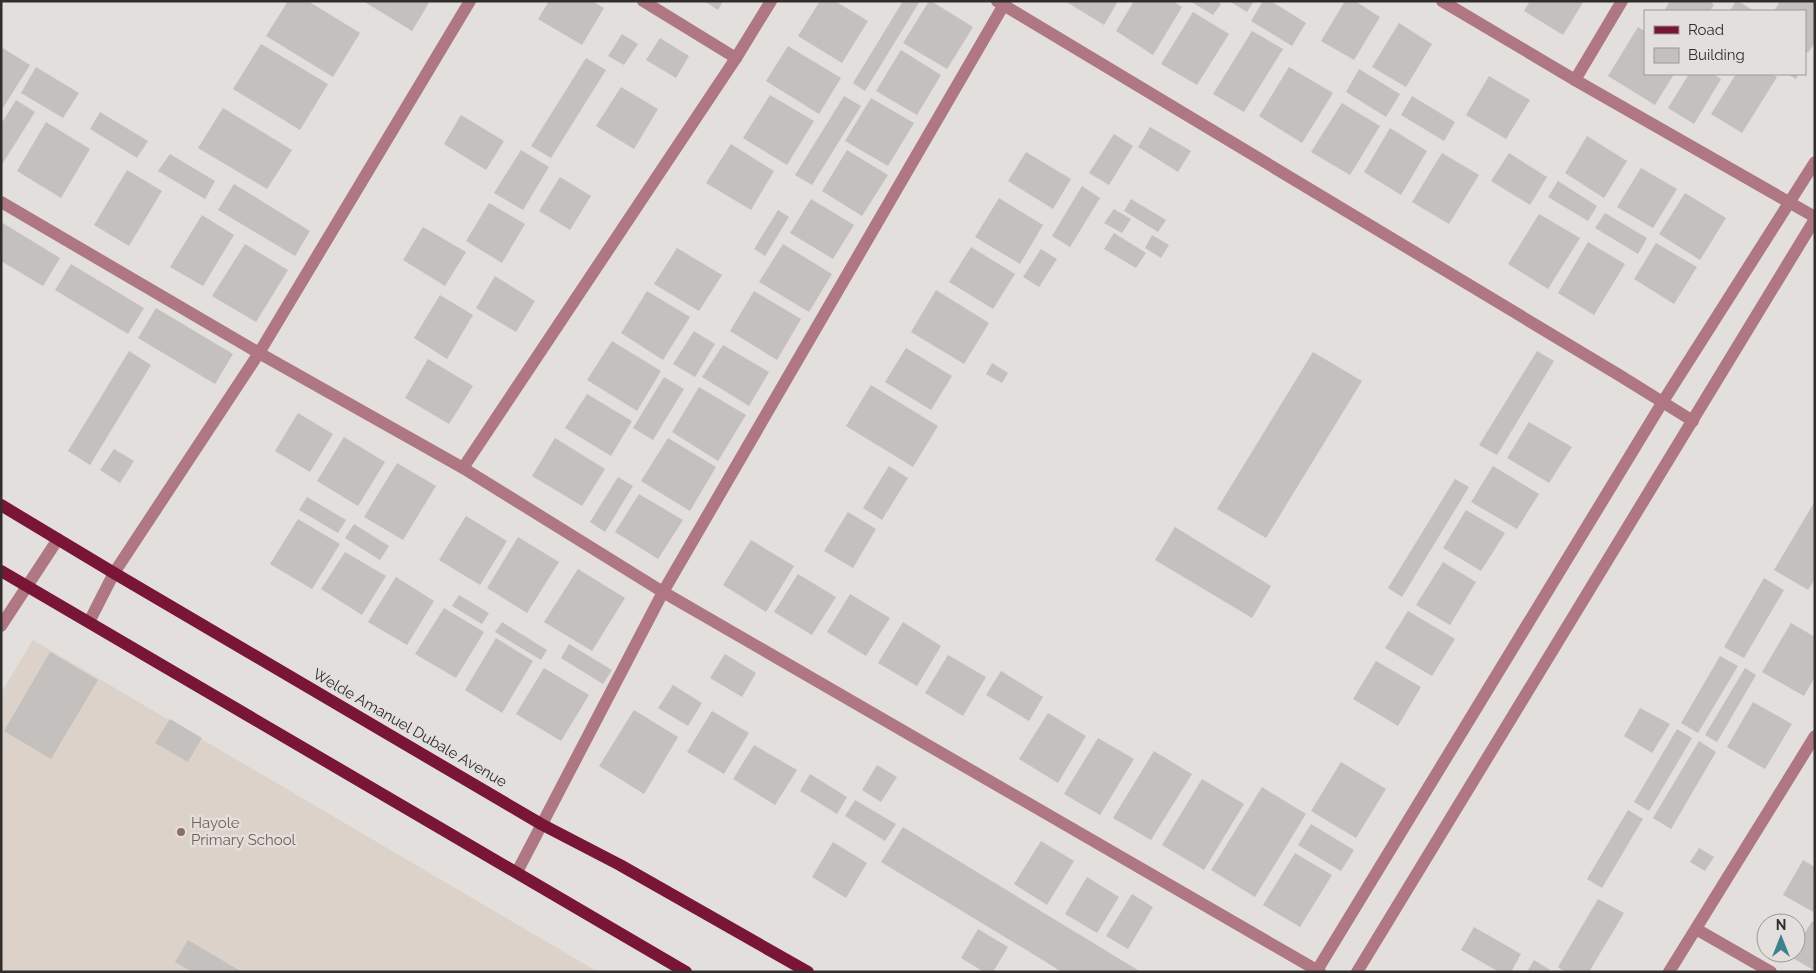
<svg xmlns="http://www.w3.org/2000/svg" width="1816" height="973" viewBox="0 0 1816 973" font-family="Raleway,sans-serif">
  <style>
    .built { fill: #dcd2ca }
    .building { fill: #c4c0be }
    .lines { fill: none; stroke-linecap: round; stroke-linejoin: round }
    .minor { stroke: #af7782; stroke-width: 12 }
    .major { stroke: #791638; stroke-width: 12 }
    .education-dot { fill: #8d6e63; stroke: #e3dfdc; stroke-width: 2 }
    .labels { text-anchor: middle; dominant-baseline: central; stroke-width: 5; stroke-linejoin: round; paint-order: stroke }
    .street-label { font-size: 15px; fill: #302e2d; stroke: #e3dfdc }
    .education-label { font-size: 15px; fill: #785e54; stroke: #e3dfdc; text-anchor: start }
  </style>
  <rect width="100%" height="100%" fill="#e3dfdc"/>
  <polygon class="built" points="33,640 598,972 1,972 1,693"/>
  <g class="building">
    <polygon points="288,1 308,1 360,33 333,77 266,36"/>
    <polygon points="363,1 430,1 412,31"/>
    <polygon points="549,1 592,1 604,8 582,45 538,19"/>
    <polygon points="704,1 723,1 718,10"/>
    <polygon points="820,1 835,1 868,21 842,63 798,36"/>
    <polygon points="903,1 920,1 865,91 853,83"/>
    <polygon points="929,1 931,1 973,27 947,69 903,43"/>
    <polygon points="1065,1 1118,1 1104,25"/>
    <polygon points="1134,1 1173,1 1182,7 1153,55 1116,31"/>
    <polygon points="1190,1 1216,1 1221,4 1213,15"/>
    <polygon points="1229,1 1254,1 1247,12"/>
    <polygon points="1263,1 1271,1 1306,23 1292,46 1251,21"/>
    <polygon points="1345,1 1355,1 1380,17 1354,60 1321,41"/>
    <polygon points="1530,1 1584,1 1563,35 1524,11"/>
    <polygon points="1670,1 1709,1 1714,5 1710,11 1664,11"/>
    <polygon points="1736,1 1738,1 1754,11 1730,11"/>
    <polygon points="1780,1 1815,1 1815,42 1808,53 1805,51 1805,11 1774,11"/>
    <polygon points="1193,12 1229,34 1197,85 1161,64"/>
    <polygon points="1399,23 1432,44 1406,87 1372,67"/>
    <polygon points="1638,27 1645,31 1645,74 1674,74 1655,105 1608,76"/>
    <polygon points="1252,31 1283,49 1244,112 1213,94"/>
    <polygon points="622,34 638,44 624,65 608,56"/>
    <polygon points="660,38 689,56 676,78 646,60"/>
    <polygon points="261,44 328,84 300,130 233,89"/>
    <polygon points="788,46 841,78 819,114 766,81"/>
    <polygon points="1,47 30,65 1,111"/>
    <polygon points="901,50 941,75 917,115 876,91"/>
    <polygon points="586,58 606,70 551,158 531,146"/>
    <polygon points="36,67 79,93 63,118 21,93"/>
    <polygon points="1289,67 1333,93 1302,143 1259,116"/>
    <polygon points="1359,69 1400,94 1386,117 1346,92"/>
    <polygon points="1689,74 1713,74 1721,79 1694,124 1668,108"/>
    <polygon points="1736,74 1771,74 1777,77 1742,133 1711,114"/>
    <polygon points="1787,74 1799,74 1796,79"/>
    <polygon points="1489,76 1530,100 1506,139 1466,115"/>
    <polygon points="621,87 658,109 634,149 596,126"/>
    <polygon points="770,95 814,121 787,165 743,138"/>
    <polygon points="844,96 861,106 812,185 795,175"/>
    <polygon points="1412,96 1455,122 1444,141 1401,115"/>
    <polygon points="871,98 914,123 888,166 845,141"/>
    <polygon points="16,100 35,112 1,166 1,124"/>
    <polygon points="1342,103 1380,126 1350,175 1311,152"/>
    <polygon points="223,108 292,150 267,189 198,148"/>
    <polygon points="100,112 148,141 137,158 90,129"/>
    <polygon points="461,115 504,141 486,170 444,144"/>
    <polygon points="46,122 90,149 61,198 17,171"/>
    <polygon points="1150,127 1191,151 1178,172 1138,147"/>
    <polygon points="1390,128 1427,151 1401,195 1364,172"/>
    <polygon points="1114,134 1133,146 1109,185 1089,173"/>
    <polygon points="1587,136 1627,161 1604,198 1565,173"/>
    <polygon points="731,144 774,171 751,210 706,183"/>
    <polygon points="521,150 549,167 523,210 494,193"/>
    <polygon points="847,150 888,175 862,216 822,191"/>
    <polygon points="1026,152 1071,179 1053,209 1008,181"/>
    <polygon points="1442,153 1479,175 1449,224 1412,202"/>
    <polygon points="1509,153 1547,177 1530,205 1491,181"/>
    <polygon points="170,154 215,181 205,199 158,171"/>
    <polygon points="1641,168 1677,189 1653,228 1617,207"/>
    <polygon points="127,170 162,191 129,246 94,225"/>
    <polygon points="560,177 591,196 570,230 539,211"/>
    <polygon points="1558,181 1597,206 1588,221 1548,197"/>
    <polygon points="234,184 310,231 295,256 218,210"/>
    <polygon points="1082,186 1100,198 1070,247 1052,236"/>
    <polygon points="1685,193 1726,218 1700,260 1659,234"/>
    <polygon points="999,198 1043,225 1020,264 975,237"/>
    <polygon points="811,199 854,225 833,259 790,233"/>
    <polygon points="1131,199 1166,220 1158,232 1124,211"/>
    <polygon points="489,203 525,224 502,263 466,241"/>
    <polygon points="1114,209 1131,219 1122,233 1104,223"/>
    <polygon points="778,210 789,217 765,256 754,249"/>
    <polygon points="1605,213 1647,238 1638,254 1595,228"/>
    <polygon points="1539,214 1580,238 1548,289 1508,264"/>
    <polygon points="202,215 234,235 203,286 170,267"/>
    <polygon points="1,222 60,258 43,286 1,261"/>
    <polygon points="423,227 466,252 445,286 403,260"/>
    <polygon points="1114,233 1146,253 1136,268 1104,249"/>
    <polygon points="1152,235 1169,245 1161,258 1145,248"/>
    <polygon points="1588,242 1625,264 1594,315 1558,293"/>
    <polygon points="1656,243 1697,267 1674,304 1634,279"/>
    <polygon points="245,244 288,270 256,322 212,296"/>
    <polygon points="783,244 832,274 809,312 759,282"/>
    <polygon points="971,247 1015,274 993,309 949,282"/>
    <polygon points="677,248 722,275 699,311 654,284"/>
    <polygon points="1041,249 1057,259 1039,287 1023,277"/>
    <polygon points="71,264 144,308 128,334 55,290"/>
    <polygon points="495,276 535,301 516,332 476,308"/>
    <polygon points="936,290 989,323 964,364 911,332"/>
    <polygon points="647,291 690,317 663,360 621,333"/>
    <polygon points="754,291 801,319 777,360 730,331"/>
    <polygon points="440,295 473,315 447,359 414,338"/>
    <polygon points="156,308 233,354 215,384 138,338"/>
    <polygon points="694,331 715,344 695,377 673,364"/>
    <polygon points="612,341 661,371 637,411 587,380"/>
    <polygon points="723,345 769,372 749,406 702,377"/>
    <polygon points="906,348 952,376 931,410 885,382"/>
    <polygon points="129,351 151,365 90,465 68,451"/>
    <polygon points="1537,351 1554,361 1497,455 1479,445"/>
    <polygon points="1313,352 1362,381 1266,538 1217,509"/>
    <polygon points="428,359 473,386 449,424 405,398"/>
    <polygon points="992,363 1008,373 1002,383 986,374"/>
    <polygon points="664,377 684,389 653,440 633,428"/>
    <polygon points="871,385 938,426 913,467 846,426"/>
    <polygon points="699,387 746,415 718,461 672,432"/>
    <polygon points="587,394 632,421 611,456 565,428"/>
    <polygon points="298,413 333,434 310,472 275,451"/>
    <polygon points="1529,422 1572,447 1549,483 1507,458"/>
    <polygon points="344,437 385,462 358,506 317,481"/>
    <polygon points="555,438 605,469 582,506 532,476"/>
    <polygon points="668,438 716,467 690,511 641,481"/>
    <polygon points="114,449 134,461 120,483 100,470"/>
    <polygon points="397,463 436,486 403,540 364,517"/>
    <polygon points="889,466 908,478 882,520 863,508"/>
    <polygon points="1493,466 1539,494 1517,529 1471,502"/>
    <polygon points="618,477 633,486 605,532 590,522"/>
    <polygon points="1455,479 1469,487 1402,597 1388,588"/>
    <polygon points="639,494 683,520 658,559 615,532"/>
    <polygon points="307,497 346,520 338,533 299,510"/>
    <polygon points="1815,501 1815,579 1808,590 1774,570"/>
    <polygon points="1466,510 1505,533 1481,571 1443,548"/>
    <polygon points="848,512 876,529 853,568 824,551"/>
    <polygon points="466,516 507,541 480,585 439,560"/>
    <polygon points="298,519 340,544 312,589 270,564"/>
    <polygon points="354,524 389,546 380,560 345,538"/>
    <polygon points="1175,527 1271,586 1252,618 1155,560"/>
    <polygon points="518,537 559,562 527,613 487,588"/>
    <polygon points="751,540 794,566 766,612 723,585"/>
    <polygon points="345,552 386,576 362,615 321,589"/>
    <polygon points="1443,562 1476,582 1450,625 1416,605"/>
    <polygon points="578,569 625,598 592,651 544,622"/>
    <polygon points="798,574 836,597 812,635 774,612"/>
    <polygon points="396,577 434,601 407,645 368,622"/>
    <polygon points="1764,578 1784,590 1744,658 1724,647"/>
    <polygon points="850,594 890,618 866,656 827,632"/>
    <polygon points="459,595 489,613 482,624 452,606"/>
    <polygon points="444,608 484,632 456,678 415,654"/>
    <polygon points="1408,611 1455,639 1432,676 1385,648"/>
    <polygon points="502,622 547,650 541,660 495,632"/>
    <polygon points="903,622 941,646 917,686 878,663"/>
    <polygon points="1791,623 1815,637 1815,677 1804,696 1762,672"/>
    <polygon points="496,638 533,661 502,713 465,690"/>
    <polygon points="569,644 612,670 603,684 561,658"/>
    <polygon points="50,652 98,680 51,759 4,731"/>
    <polygon points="725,654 756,673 742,697 710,678"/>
    <polygon points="948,655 986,677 963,716 925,693"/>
    <polygon points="1720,656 1738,666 1698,733 1681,723"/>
    <polygon points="1376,661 1421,687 1398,726 1353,699"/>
    <polygon points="544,668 589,695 561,741 516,714"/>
    <polygon points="1745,668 1756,675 1717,742 1705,735"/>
    <polygon points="1001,671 1043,697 1029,721 986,695"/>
    <polygon points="673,685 702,703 688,726 658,708"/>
    <polygon points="1753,702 1792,724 1765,769 1727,747"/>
    <polygon points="1640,708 1670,724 1652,753 1624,736"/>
    <polygon points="634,710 678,737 644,794 599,766"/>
    <polygon points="712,711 749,733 724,774 687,752"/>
    <polygon points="1048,713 1086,736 1058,783 1019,759"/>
    <polygon points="170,719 202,738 188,762 155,743"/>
    <polygon points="1677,729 1692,738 1649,811 1634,802"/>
    <polygon points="1098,738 1134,759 1100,815 1064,794"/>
    <polygon points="1699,741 1716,752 1671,829 1653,818"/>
    <polygon points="754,745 797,770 775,805 733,779"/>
    <polygon points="1154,751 1192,774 1151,840 1113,818"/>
    <polygon points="1341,762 1386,789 1356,838 1311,811"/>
    <polygon points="877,765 897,777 881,802 862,790"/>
    <polygon points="810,774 847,797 837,814 800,791"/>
    <polygon points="1202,779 1244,804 1204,870 1162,845"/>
    <polygon points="1262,787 1306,814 1255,897 1211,870"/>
    <polygon points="855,800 896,824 885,841 845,816"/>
    <polygon points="1628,810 1643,819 1602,888 1587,879"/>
    <polygon points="1311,824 1354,850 1341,871 1298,845"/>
    <polygon points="903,827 1049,916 1141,972 1062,972 1028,951 881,862"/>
    <polygon points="1041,841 1074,861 1047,905 1014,884"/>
    <polygon points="833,842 867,863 846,898 812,877"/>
    <polygon points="1699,848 1714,857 1705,871 1690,862"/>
    <polygon points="1295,853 1332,875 1300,927 1263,905"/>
    <polygon points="1803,860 1815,867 1815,913 1783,895"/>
    <polygon points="1087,877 1119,897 1097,933 1065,914"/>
    <polygon points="1132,894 1153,907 1128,949 1106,936"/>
    <polygon points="1598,899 1624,913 1589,972 1566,972 1558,967"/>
    <polygon points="1812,921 1815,923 1815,971 1791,957 1793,953 1796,953 1796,948"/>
    <polygon points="1474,927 1521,954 1511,972 1499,972 1461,950"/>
    <polygon points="978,929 1008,947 993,972 984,972 961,958"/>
    <polygon points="188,940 242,972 192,972 175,962"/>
    <polygon points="1534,960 1550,970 1549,972 1527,972"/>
  </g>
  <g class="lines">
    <g class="minor">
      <polyline points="643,1 736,58"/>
      <polyline points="997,1 1619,375 1693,421"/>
      <polyline points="1442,1 1575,80 1815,217"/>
      <polyline points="1575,80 1622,1"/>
      <polyline points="1,202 259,353 463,468 663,592 1320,972"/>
      <polyline points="463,468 736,58 771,1"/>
      <polyline points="89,622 114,573 259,353 470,1"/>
      <polyline points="1,626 58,539"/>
      <polyline points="517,872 663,592 1006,1"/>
      <polyline points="1696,929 1771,972"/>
      <polyline points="1316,972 1662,403 1815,162"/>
      <polyline points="1357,972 1815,219"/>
      <polyline points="1669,972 1815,736"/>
    </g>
    <g class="major">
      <polyline points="1,505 114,573 541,824 620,865 808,972"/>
      <polyline points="1,571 686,972"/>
    </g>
  </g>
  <circle class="education-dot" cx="181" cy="832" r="5"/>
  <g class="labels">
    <g class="street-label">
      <text transform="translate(410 728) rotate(30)">Welde Amanuel Dubale Avenue</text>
    </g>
    <g class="education-label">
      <text x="191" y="823">Hayole<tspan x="191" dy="17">Primary School</tspan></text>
    </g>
  </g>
  <rect width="1816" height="973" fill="none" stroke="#302e2d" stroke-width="5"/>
  <rect x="1644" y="10" width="162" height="65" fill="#e3dfdc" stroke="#9b9896"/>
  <rect x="1654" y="26" width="25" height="8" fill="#791638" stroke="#9b9896"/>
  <text x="1688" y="35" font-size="15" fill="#302e2d">Road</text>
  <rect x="1654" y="48" width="25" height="15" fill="#c4c0be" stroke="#9b9896"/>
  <text x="1688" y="60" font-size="15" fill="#302e2d">Building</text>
  <g transform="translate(1781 938)"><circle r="24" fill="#e3dfdc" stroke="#9b9896"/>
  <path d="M0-4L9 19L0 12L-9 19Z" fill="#3d818f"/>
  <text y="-8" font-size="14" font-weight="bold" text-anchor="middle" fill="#302e2d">N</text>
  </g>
</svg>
